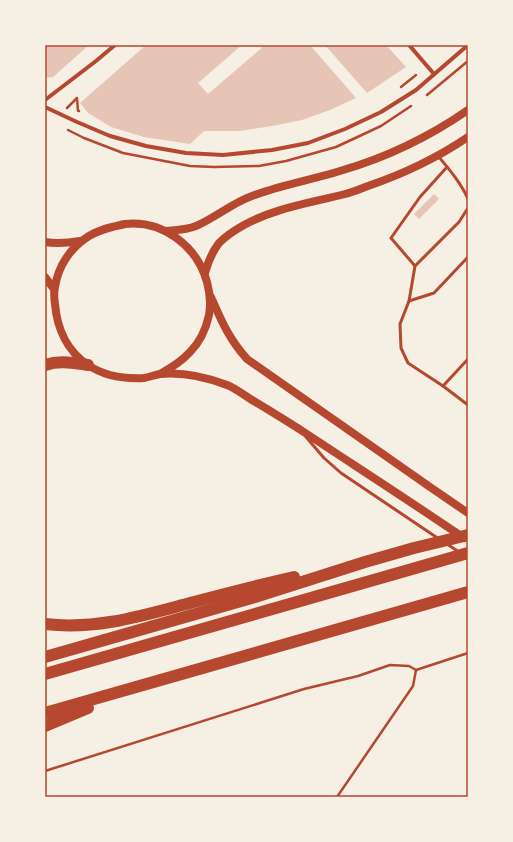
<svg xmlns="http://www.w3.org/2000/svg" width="513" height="842" viewBox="0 0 513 842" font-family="'DM Sans',sans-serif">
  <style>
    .building { fill: #e6c5b7 }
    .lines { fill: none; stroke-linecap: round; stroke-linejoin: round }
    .path { stroke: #b5482f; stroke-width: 2.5 }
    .service { stroke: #b5482f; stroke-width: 3 }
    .minor { stroke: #b5482f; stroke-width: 4 }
    .secondary { stroke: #b5482f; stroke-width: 8 }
    .motorway { stroke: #b5482f; stroke-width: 12 }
    .neatline { fill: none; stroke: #b5482f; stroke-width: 1.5 }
  </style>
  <rect width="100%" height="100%" fill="#f6efe4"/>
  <g class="building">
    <polygon points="45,45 89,45 53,77 45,78"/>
    <polygon points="146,45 242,45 198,83 208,94 265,45 310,45 356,98 330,110 302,120 272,126 240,131 204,131 190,144 144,137 111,127 88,113 80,103"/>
    <polygon points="325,45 386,45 406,67 367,93"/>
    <polygon points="434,194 439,199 419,219 414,214"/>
  </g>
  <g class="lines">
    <g class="path">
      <polyline points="401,87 416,75"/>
      <polyline points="427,95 468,61"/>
      <polyline points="67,108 77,98 78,111 79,111"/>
      <polyline points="68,130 84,138 123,153 190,166 214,167 259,166 286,161 336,147 381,126 411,106"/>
      <polyline points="416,670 468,653"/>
      <polyline points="45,771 304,689 358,676 390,665 409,666 416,670"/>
      <polyline points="337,797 413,686 416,670"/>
    </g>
    <g class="service">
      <path d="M438 156C449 169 461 183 468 199"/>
      <polyline points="447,167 420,197 391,238 415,266 459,222 468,208"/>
      <polyline points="415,266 409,301 400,324 401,348 408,363 443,386 468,405"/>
      <polyline points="409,301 434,293 468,257"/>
      <polyline points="443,386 468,359"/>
      <polyline points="306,437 324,458 341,473 439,539"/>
      <polyline points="447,544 459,552"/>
    </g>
    <g class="minor">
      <polyline points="409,45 434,74"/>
      <polyline points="45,100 96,61 115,45"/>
      <polyline points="45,107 77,122 110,136 146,146 186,153 223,155 272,150 308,143 345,129 381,112 416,90 468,45"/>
    </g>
    <g class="secondary">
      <path d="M166 231C176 230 186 230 196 226 215 218 232 203 252 196 280 185 311 180 340 171 385 158 429 137 468 110"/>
      <path d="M45 242C57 244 68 243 80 241"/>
      <path d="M205 273C208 262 212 252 219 243 226 236 235 230 244 225 275 208 310 203 345 194 353 192 360 189 368 186 403 174 437 158 468 137"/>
      <polyline points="45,277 54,289"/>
      <path d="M211 297C222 322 229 339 247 359L430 487 468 513"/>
      <path d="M160 374C171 368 181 362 190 352 200 342 206 329 209 315 211 304 210 293 207 282 197 246 163 220 125 224 121 225 116 226 112 227 104 229 96 232 89 236 71 247 58 266 55 287 54 292 54 298 55 304 57 328 67 351 88 365 104 376 124 379 144 378 149 377 155 375 160 374 182 372 206 377 227 385 235 388 244 395 252 400 272 412 293 425 313 438 363 471 414 504 464 538"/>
    </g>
    <g class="motorway">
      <path d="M45 365C60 360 73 363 88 365"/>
      <path d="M45 624C96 630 141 616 190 603 224 594 259 585 294 577"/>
      <polyline points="45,657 255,597 365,562 414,548 468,535"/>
      <polyline points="45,674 468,553"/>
      <polyline points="45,713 468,592"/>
      <polyline points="45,726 88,708"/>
    </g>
  </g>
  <rect width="513" height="842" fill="none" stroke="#f6efe4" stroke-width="92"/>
  <rect x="46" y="46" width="421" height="750" class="neatline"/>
</svg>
